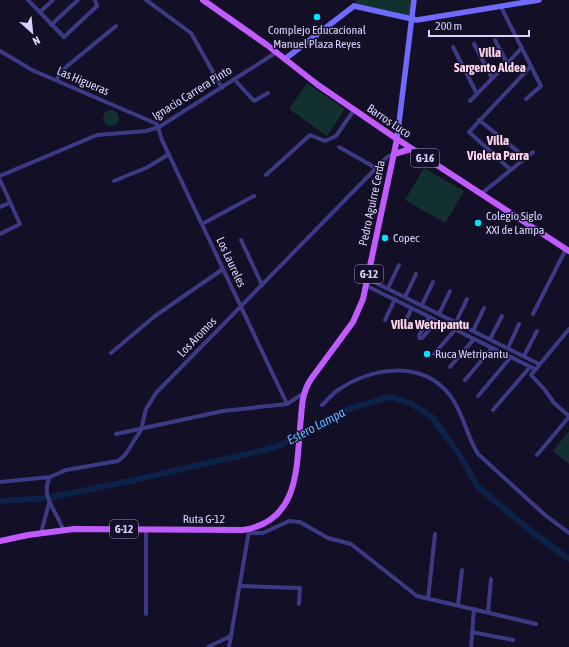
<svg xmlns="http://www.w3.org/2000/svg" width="569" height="647" viewBox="0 0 569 647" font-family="'Asap Condensed',sans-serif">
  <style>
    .green { fill: #12302f }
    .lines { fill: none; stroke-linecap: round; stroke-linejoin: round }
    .river { stroke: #0c2248; stroke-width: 6 }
    .minor { stroke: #3d3a85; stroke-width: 4 }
    .secondary { stroke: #6f6bff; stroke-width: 5.5 }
    .primary { stroke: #c25bff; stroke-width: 6 }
    .poi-dot { fill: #00e5ff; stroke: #130f26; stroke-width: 1.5 }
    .labels { text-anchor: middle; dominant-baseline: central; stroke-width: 3; stroke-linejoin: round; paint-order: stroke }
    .shield { fill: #130f26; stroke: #9e99be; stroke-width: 1 }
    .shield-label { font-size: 11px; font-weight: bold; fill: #d9d4ff }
    .poi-label { font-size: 12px; fill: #d9d4ff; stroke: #130f26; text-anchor: start }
    .street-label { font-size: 12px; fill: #d9d4ff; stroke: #130f26 }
    .neighbourhood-label { font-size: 13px; font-weight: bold; fill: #ffd6f0; stroke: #130f26 }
    .water-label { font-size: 13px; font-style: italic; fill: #62b6ff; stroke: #130f26 }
  </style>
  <rect width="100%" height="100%" fill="#130f26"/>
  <g class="green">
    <polygon points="356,0 412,0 410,14 406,15 357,5"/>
    <polygon points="307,83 345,109 327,136 289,109"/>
    <circle cx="111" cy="118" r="8"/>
    <polygon points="424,168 464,191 445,223 405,200"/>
    <polygon points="569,431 569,464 553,451"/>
  </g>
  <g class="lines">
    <polyline class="river" points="0,501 48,498 139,479 264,450 281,445 351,408 390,397 410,403 432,417 459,454 478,487 536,535 569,559"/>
    <g class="minor">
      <polyline points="28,0 64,37 97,6 95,0"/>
      <polyline points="146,0 191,33 222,88"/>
      <polyline points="501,7 541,86 526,99"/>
      <polyline points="40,12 53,0"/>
      <polyline points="51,25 78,0"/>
      <polyline points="495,40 507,63"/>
      <polyline points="474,44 492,78"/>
      <polyline points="453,47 477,94"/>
      <polyline points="0,51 32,70 157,124 162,140 287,404"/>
      <polyline points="234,79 254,101 268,93"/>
      <polyline points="56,80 66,67 116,26"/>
      <polyline points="470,101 522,48"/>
      <polyline points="479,120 526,158"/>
      <polyline points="339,147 376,168"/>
      <polyline points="511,170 469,132 531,66"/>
      <polyline points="266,175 310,135 325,141 336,136 354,110"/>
      <polyline points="0,176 97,135 146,131 159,127 277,52"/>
      <polyline points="0,180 20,224 0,234"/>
      <polyline points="114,181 148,167 169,154"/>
      <polyline points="481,194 533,152"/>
      <polyline points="0,207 10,203"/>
      <polyline points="202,224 254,196"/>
      <polyline points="241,240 262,285"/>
      <polyline points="368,279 539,364"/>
      <polyline points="367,286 535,369"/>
      <polyline points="388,288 399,265"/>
      <polyline points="405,297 416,274"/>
      <polyline points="422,305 433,282"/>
      <polyline points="439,314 450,291"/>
      <polyline points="533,314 566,249"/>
      <polyline points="385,320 395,299"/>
      <polyline points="455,324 467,299"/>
      <polyline points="403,326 412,308"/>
      <polyline points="569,329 531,375 545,390 554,403 569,416"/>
      <polyline points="473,331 484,308"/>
      <polyline points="420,338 422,338 437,321"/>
      <polyline points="420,338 419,336 429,317"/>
      <polyline points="490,339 502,316"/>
      <polyline points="508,348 519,324"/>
      <polyline points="111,353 155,316 223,269"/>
      <polyline points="434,354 455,330"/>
      <polyline points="524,356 537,331"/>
      <polyline points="450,367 474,339"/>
      <polyline points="465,380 492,348"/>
      <polyline points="478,396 511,357"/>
      <path d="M322 405C328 400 332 394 338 390 371 368 420 359 449 394 463 411 466 435 478 454L545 515 569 533"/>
      <polyline points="493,410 530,367"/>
      <polyline points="116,434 223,411 287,404 304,393"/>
      <polyline points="537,455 569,417"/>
      <path d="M50 477C39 496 58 512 63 530"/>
      <polyline points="0,482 50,477 66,470 118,461 125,455 141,430 146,409 156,393 387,157 394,154"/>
      <polyline points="41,533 49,503"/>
      <polyline points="250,533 263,533 289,521 300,522 328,538 351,544 417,596 536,624"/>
      <polyline points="241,586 300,588 299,604"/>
      <polyline points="428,599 435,534"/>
      <polyline points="458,605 462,570"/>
      <polyline points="488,612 491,579"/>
      <polyline points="146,614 146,529"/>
      <polyline points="472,632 513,640"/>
      <polyline points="208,647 231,636"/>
      <polyline points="229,647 249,531"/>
      <polyline points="471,647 474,609"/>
    </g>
    <g class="secondary">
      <polyline points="354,6 417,20 539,0"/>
      <polyline points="285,59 354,6"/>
      <polyline points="397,139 414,0"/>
    </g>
    <g class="primary">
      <polyline points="203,0 267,45 318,85 397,139 569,251"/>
      <polyline points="394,154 411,149"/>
      <path d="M0 541 28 535 74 529 243 530C302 521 296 463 301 417 302 403 303 391 311 379L353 322 363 299 397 139"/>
    </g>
  </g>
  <g class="poi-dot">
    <circle cx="317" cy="17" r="4"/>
    <circle cx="478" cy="223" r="4"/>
    <circle cx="385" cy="238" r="4"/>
    <circle cx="427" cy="354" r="4"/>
  </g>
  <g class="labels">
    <g class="shield">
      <rect x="411" y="149" width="28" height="18" rx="3"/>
      <rect x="355" y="265" width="28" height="18" rx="3"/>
      <rect x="110" y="520" width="28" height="18" rx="3"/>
    </g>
    <g class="shield-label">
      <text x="425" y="158">G-16</text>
      <text x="369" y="274">G-12</text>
      <text x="124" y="529">G-12</text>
    </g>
    <g class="poi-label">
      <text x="317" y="30" text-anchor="middle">Complejo Educacional<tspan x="317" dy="14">Manuel Plaza Reyes</tspan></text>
      <text x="486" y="216">Colegio Siglo<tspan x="486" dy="14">XXI de Lampa</tspan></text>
      <text x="393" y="238">Copec</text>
      <text x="435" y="354">Ruca Wetripantu</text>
    </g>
    <g class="street-label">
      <text transform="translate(83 81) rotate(23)">Las Higueras</text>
      <text transform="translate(192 93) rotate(-32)">Ignacio Carrera Pinto</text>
      <text transform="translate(389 121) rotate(34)">Barros Luco</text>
      <text transform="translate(372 203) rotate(-78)">Pedro Aguirre Cerda</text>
      <text transform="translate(231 262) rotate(65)">Los Laureles</text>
      <text transform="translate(197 337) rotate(-46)">Los Aromos</text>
      <text x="204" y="519">Ruta G-12</text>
    </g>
    <g class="neighbourhood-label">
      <text x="490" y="52">Villa<tspan x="490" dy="15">Sargento Aldea</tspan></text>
      <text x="498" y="140">Villa<tspan x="498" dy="15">Violeta Parra</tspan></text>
      <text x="430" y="324">Villa Wetripantu</text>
    </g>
    <g class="water-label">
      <text transform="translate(316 426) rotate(-28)">Estero Lampa</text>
    </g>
  </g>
  <g transform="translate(32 32) rotate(153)" stroke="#130f26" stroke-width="3" paint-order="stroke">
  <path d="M0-3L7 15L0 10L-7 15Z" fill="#d9d4ff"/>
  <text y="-6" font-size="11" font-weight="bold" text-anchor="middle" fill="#d9d4ff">N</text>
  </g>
  <path d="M429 30v6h100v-6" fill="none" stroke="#d9d4ff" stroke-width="2"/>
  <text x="435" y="30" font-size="12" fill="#d9d4ff" stroke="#130f26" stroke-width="3" paint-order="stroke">200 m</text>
</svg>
